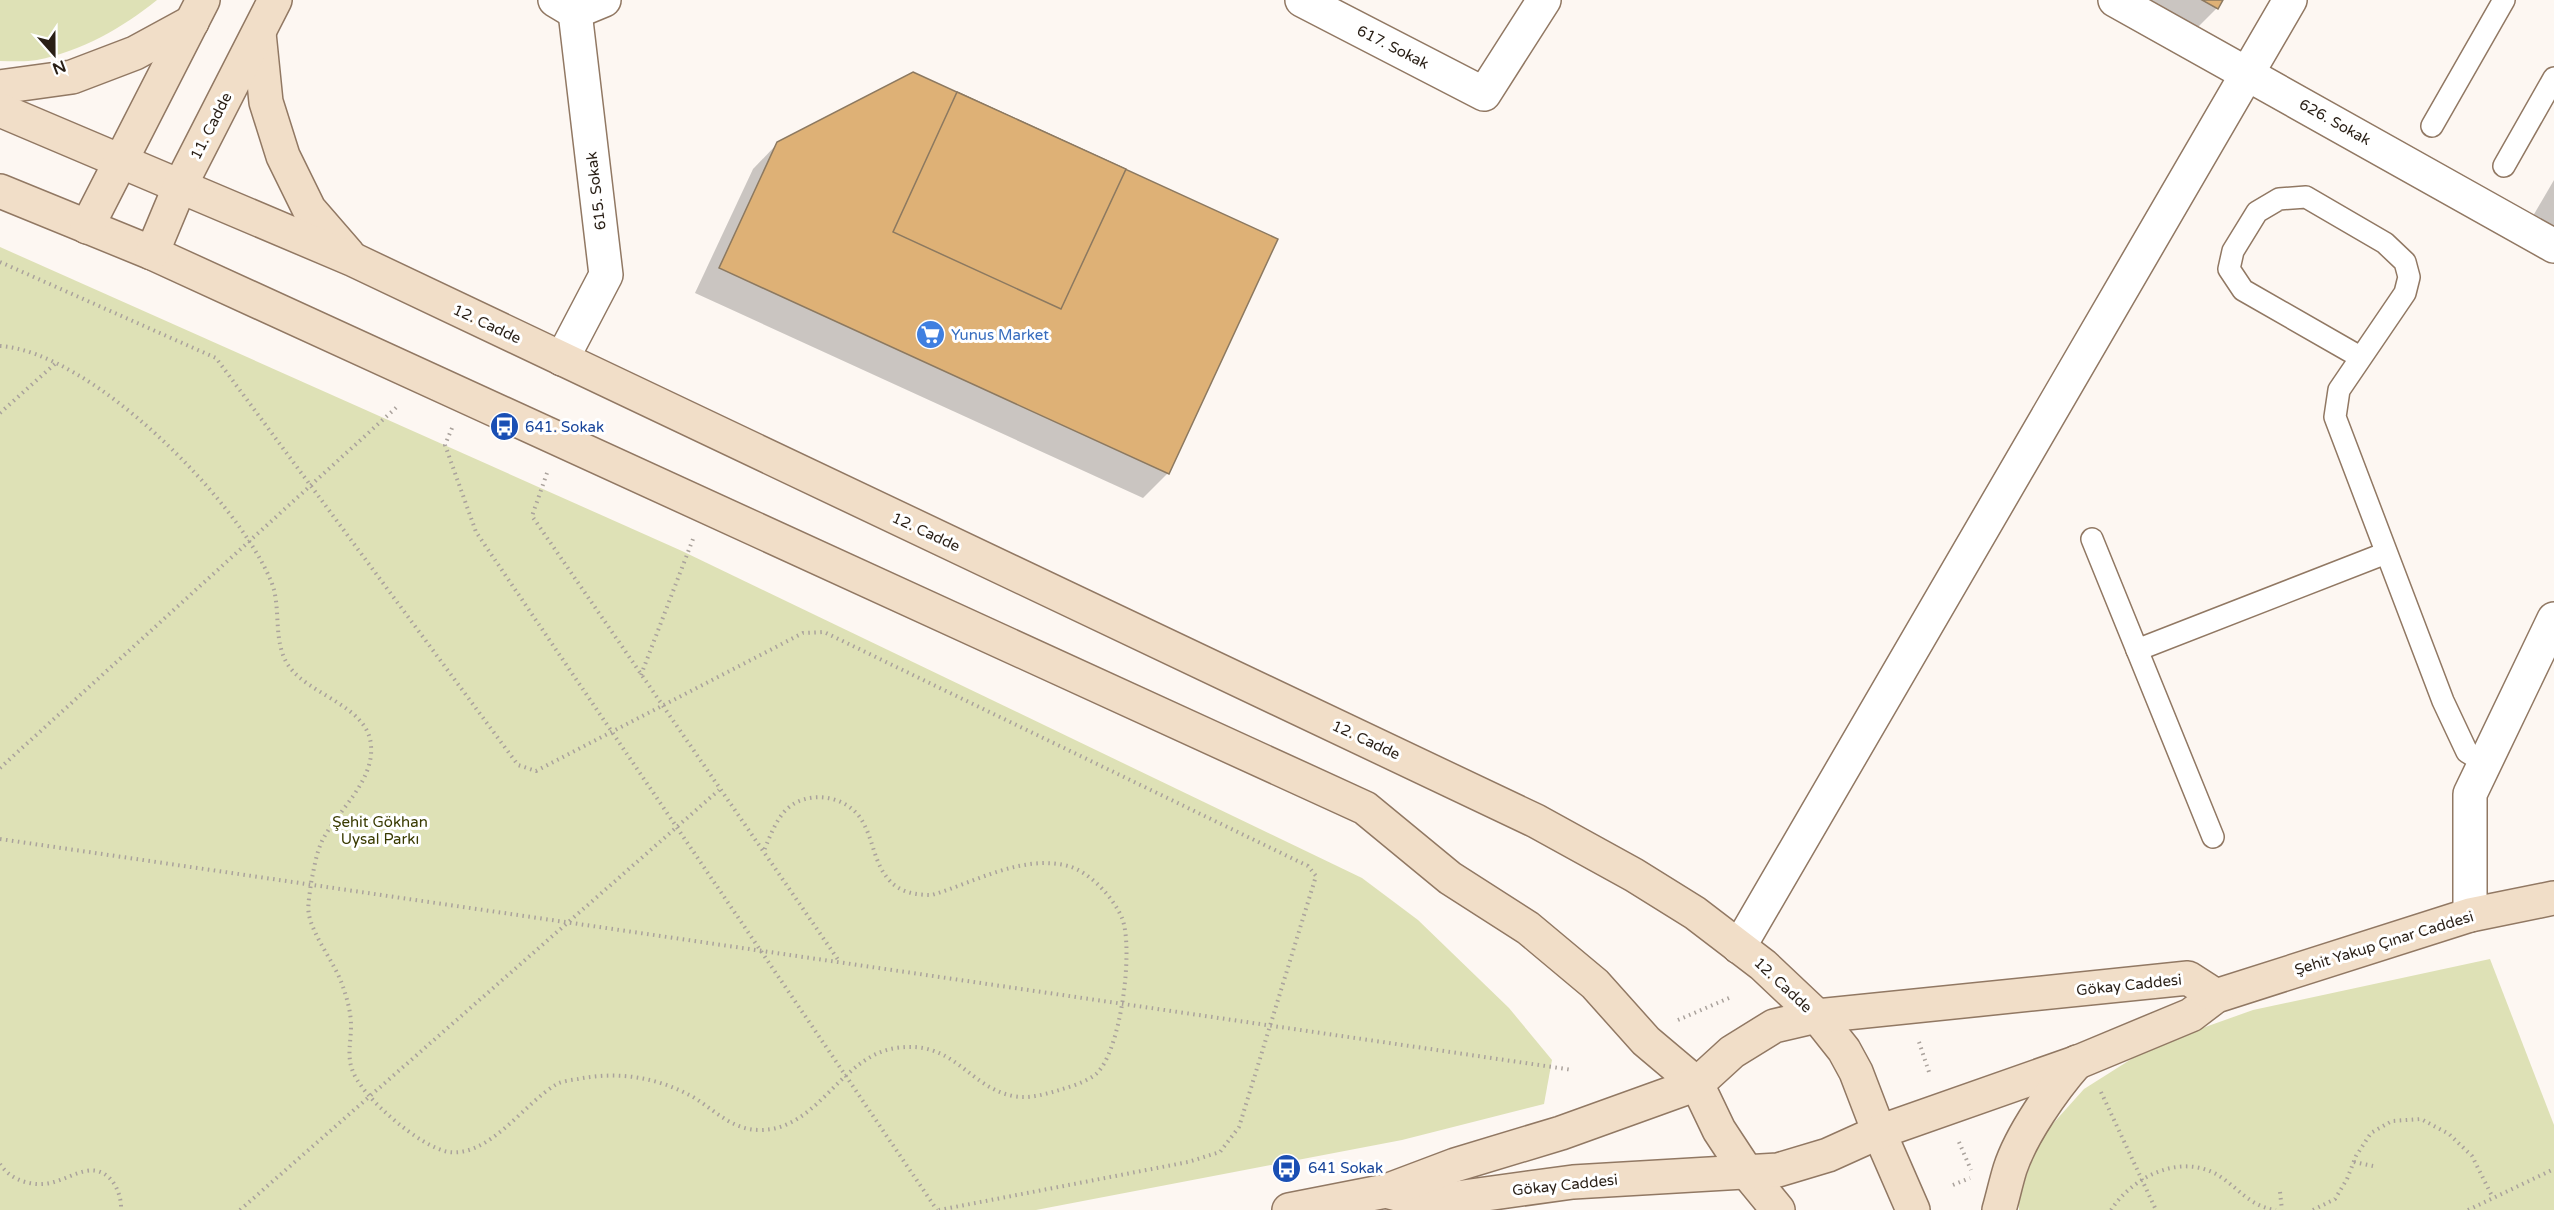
<svg xmlns="http://www.w3.org/2000/svg" width="2554" height="1210" viewBox="0 0 2554 1210" font-family="'Varela Round',sans-serif">
  <style>
    .green { fill: #dee1b6 }
    .shadow { fill: #0003 }
    .building { fill: #deb176; stroke: #8c7960; stroke-width: 1.5 }
    .lines { fill: none; stroke-linecap: round; stroke-linejoin: round }
    .service-casing { stroke: #917863; stroke-width: 24 }
    .minor-casing { stroke: #917863; stroke-width: 36 }
    .secondary-casing { stroke: #917863; stroke-width: 36 }
    .path { stroke: #aaa29c; stroke-width: 4; stroke-dasharray: 1.5 4.5; stroke-linecap: butt }
    .service { stroke: #fff; stroke-width: 21 }
    .minor { stroke: #fff; stroke-width: 33 }
    .secondary { stroke: #f1dec8; stroke-width: 33 }
    .labels { text-anchor: middle; dominant-baseline: central; stroke-width: 6; stroke-linejoin: round; paint-order: stroke }
    .street-label { font-size: 15px; fill: #291f16; stroke: #fff }
    .shop-label { font-size: 15px; fill: #366cbe; stroke: #fff; text-anchor: start }
    .transit-label { font-size: 15px; fill: #164399; stroke: #fff; text-anchor: start }
    .park-label { font-size: 15px; fill: #393a00; stroke: #fff }
  </style>
  <rect width="100%" height="100%" fill="#fdf7f2"/>
  <g class="green">
    <path d="M0 0H157C122 28 82 51 37 60 26 62 12 61 0 61Z"/>
    <polygon points="0,247 682,551 1362,878 1418,920 1509,1008 1552,1060 1544,1104 1402,1140 1036,1210 0,1210"/>
    <polygon points="2490,959 2554,1125 2554,1210 2019,1210 2019,1197 2040,1138 2084,1089 2152,1046 2253,1010"/>
  </g>
  <g class="shadow">
    <polygon points="2109,0 2221,0 2217,8 2183,42"/>
    <polygon points="778,143 1168,473 1143,498 695,293 753,169"/>
    <polygon points="2554,180 2554,261 2519,240"/>
  </g>
  <g class="building">
    <polygon points="2202,0 2223,0 2218,9"/>
    <polygon points="913,72 1278,239 1169,474 719,268 777,142"/>
    <polygon points="957,92 1126,169 1061,309 893,232"/>
  </g>
  <g class="lines">
    <defs>
      <g id="service">
        <polyline points="2432,126 2504,0"/>
        <polyline points="2504,166 2554,78"/>
        <polyline points="2360,357 2243,290 2229,269 2233,251 2257,212 2279,199 2306,197 2385,243 2405,262 2409,277 2405,293 2339,390 2335,417 2443,701 2467,752 2484,762"/>
        <polyline points="2092,539 2213,837"/>
        <polyline points="2137,650 2386,553"/>
      </g>
      <g id="minor">
        <polyline points="555,0 575,12 604,0"/>
        <polyline points="1302,0 1484,94 1544,0"/>
        <polyline points="2115,0 2554,246"/>
        <polyline points="562,359 606,275 575,12"/>
        <polyline points="2470,915 2470,794 2554,619"/>
        <polyline points="1739,947 2290,0"/>
      </g>
      <g id="secondary">
        <polyline points="259,33 266,102 283,156 309,209 348,254"/>
        <polyline points="0,87 72,77 135,53 192,22"/>
        <polyline points="0,110 354,260 1536,821 1634,875 1695,913 1763,965 1817,1016 1844,1050 1856,1072 1879,1132 1913,1210"/>
        <polyline points="0,191 152,253 1365,808 1450,878 1528,928 1595,984 1646,1041 1697,1084 1719,1130 1746,1171 1778,1210"/>
        <polyline points="87,227 203,0"/>
        <polyline points="152,253 180,186 275,0"/>
        <polyline points="1386,1191 1427,1202 1573,1182 1778,1170 1828,1155 1879,1132 2078,1062 2191,1015 2216,996 2470,915 2554,898"/>
        <polyline points="1289,1210 1386,1191 1455,1165 1561,1133 1697,1084 1732,1052 1774,1026 1817,1016 2188,978 2216,996"/>
        <path d="M1999 1210C2003 1196 2006 1182 2010 1169 2021 1135 2053 1089 2077 1062"/>
      </g>
    </defs>
    <use href="#service" class="service-casing"/>
    <use href="#minor" class="minor-casing"/>
    <use href="#secondary" class="secondary-casing"/>
    <g class="path">
      <polyline points="0,262 216,358 518,765 536,771 803,633 824,632 1308,866 1316,876 1239,1127 1220,1152 1188,1162 939,1210"/>
      <path d="M0 346C91 352 237 499 271 581 282 607 272 640 288 665 308 695 369 706 371 746 374 782 337 811 322 841 316 854 314 869 311 883 310 893 307 906 309 915 314 938 334 962 342 984 347 998 351 1012 351 1026 351 1041 347 1055 352 1069 360 1096 421 1148 449 1152 490 1157 524 1103 557 1084 563 1081 571 1080 578 1079 618 1071 657 1077 693 1097 716 1111 732 1130 760 1130 819 1130 840 1056 896 1048 954 1039 968 1087 1013 1096 1028 1099 1042 1095 1056 1091 1069 1087 1085 1083 1096 1074 1121 1052 1134 948 1122 918 1113 897 1090 872 1068 866 1023 854 975 882 932 895 917 895 901 893 890 881 873 863 874 839 861 819 845 794 804 789 784 812 774 824 769 839 763 853"/>
      <polyline points="0,413 57,362"/>
      <polyline points="452,428 445,445 476,532 937,1210"/>
      <polyline points="547,473 532,516 839,961"/>
      <polyline points="641,675 693,539"/>
      <polyline points="0,768 399,405"/>
      <polyline points="0,839 1573,1070"/>
      <polyline points="1678,1020 1729,998"/>
      <polyline points="1919,1042 1930,1075"/>
      <polyline points="2101,1092 2156,1210"/>
      <polyline points="1959,1142 1971,1170"/>
      <polyline points="2354,1162 2373,1166"/>
      <path d="M0 1164C11 1181 35 1188 54 1182 65 1179 75 1173 86 1171 109 1166 122 1191 121 1210"/>
      <polyline points="1953,1185 1970,1178"/>
      <polyline points="2280,1192 2282,1210"/>
      <polyline points="240,1210 719,790"/>
      <path d="M2111 1210C2131 1179 2175 1155 2212 1172 2234 1182 2248 1207 2276 1210"/>
      <polyline points="2313,1210 2335,1199 2347,1179 2356,1156 2371,1133 2392,1121 2421,1119 2449,1134 2472,1156 2493,1198"/>
      <polyline points="2468,1210 2554,1169"/>
    </g>
    <use href="#service" class="service"/>
    <use href="#minor" class="minor"/>
    <use href="#secondary" class="secondary"/>
  </g>
  <defs>
    <symbol id="supermarket-disc" viewBox="-11 -11 22 22"><circle r="9.5" fill="#3f7fe0" stroke="#fff"/><path d="M-6-5.5h2.5l.6 2H6L4.5 2H-2.5L-4.4-4H-6ZM-1.5 3.2a1.3 1.3 0 1 0 .1 0ZM3 3.2a1.3 1.3 0 1 0 .1 0Z" fill="#fff"/></symbol>
    <symbol id="bus-disc" viewBox="-11 -11 22 22"><circle r="9.5" fill="#1a4fb4" stroke="#fff"/><path d="M-5-6H5V4H4V6H2V4H-2V6H-4V4H-5ZM-3.5-4V0h7V-4ZM-3.5 1.2v1.5H-2V1.2ZM2 1.2v1.5H3.5V1.2Z" fill="#fff"/></symbol>
  </defs>
  <g fill-rule="evenodd">
    <use href="#supermarket-disc" x="914" y="318" width="33" height="33"/>
    <use href="#bus-disc" x="488" y="410" width="33" height="33"/>
    <use href="#bus-disc" x="1270" y="1152" width="33" height="33"/>
  </g>
  <g class="labels">
    <g class="street-label">
      <text transform="translate(1393 47) rotate(27)">617. Sokak</text>
      <text transform="translate(2335 122) rotate(29)">626. Sokak</text>
      <text transform="translate(211 126) rotate(-63)">11. Cadde</text>
      <text transform="translate(596 191) rotate(-97)">615. Sokak</text>
      <text transform="translate(487 324) rotate(25)">12. Cadde</text>
      <text transform="translate(926 532) rotate(25)">12. Cadde</text>
      <text transform="translate(1366 740) rotate(25)">12. Cadde</text>
      <text transform="translate(2384 943) rotate(-17)">Şehit Yakup Çınar Caddesi</text>
      <text transform="translate(1783 985) rotate(43)">12. Cadde</text>
      <text transform="translate(2129 985) rotate(-6)">Gökay Caddesi</text>
      <text transform="translate(1565 1185) rotate(-6)">Gökay Caddesi</text>
    </g>
    <g class="shop-label">
      <text x="951" y="335">Yunus Market</text>
    </g>
    <g class="transit-label">
      <text x="525" y="427">641. Sokak</text>
      <text x="1308" y="1168">641 Sokak</text>
    </g>
    <g class="park-label">
      <text x="380" y="822">Şehit Gökhan<tspan x="380" dy="17">Uysal Parkı</tspan></text>
    </g>
  </g>
  <g transform="translate(54 54) rotate(159)" stroke="#ffffff" stroke-width="4.5" paint-order="stroke">
  <path d="M0-4.5L10 22L0 15L-10 22Z" fill="#291f16"/>
  <text y="-9" font-size="16" font-weight="bold" text-anchor="middle" fill="#291f16">N</text>
  </g>
</svg>
